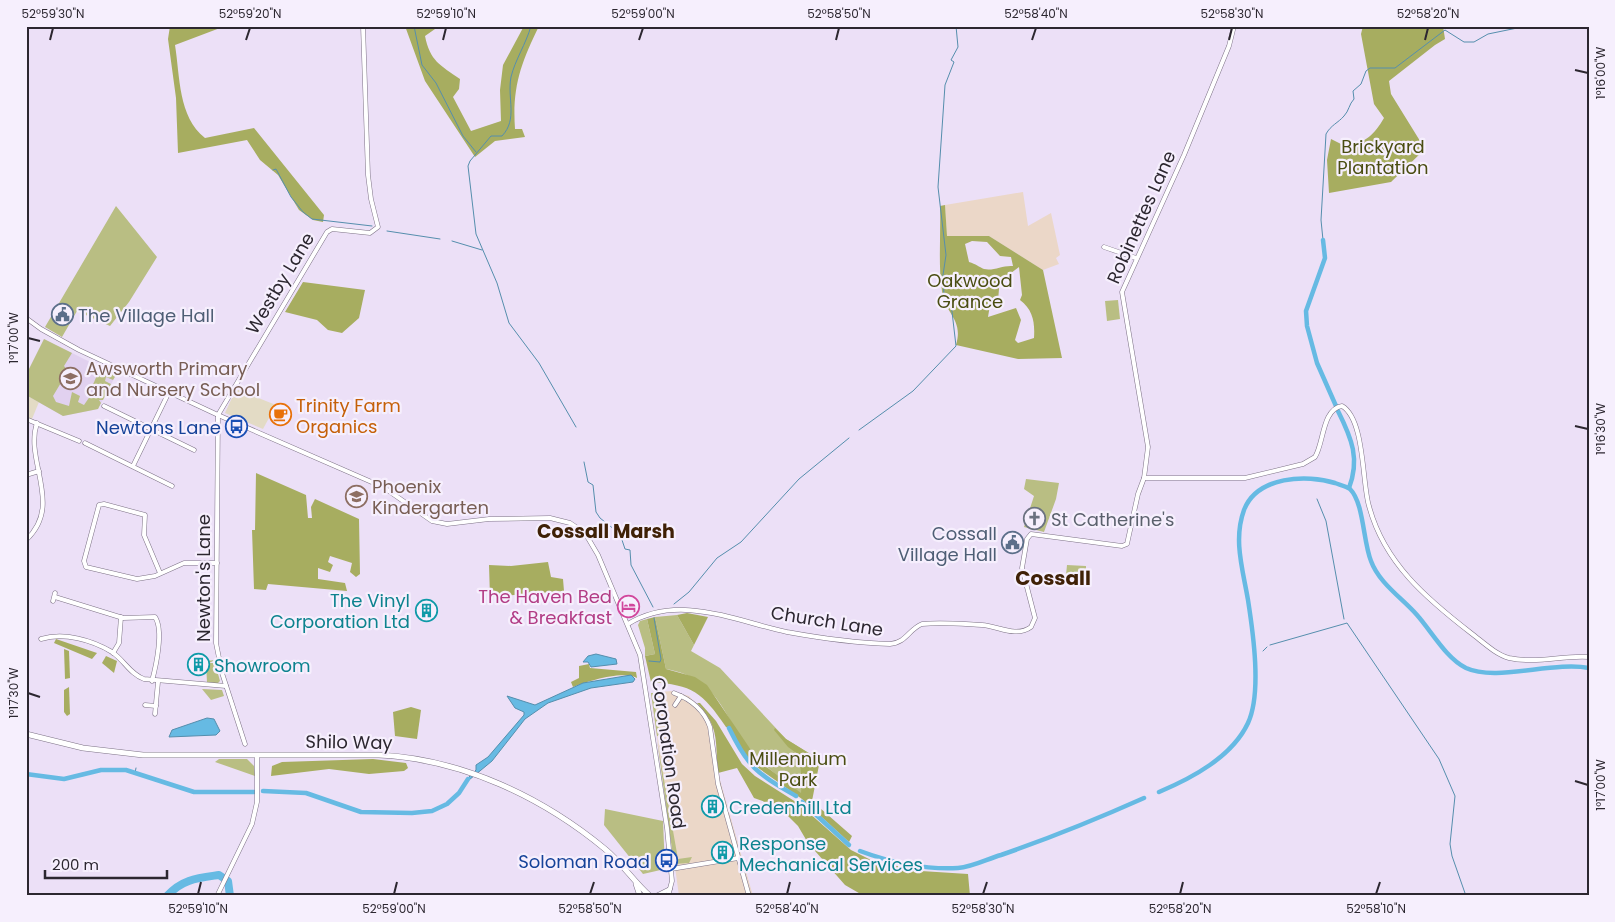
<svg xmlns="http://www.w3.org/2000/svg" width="1615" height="922" viewBox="0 0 1615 922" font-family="Poppins,sans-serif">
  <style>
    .commercial { fill: #e3dbc5 }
    .industrial { fill: #ebd7c8 }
    .built { fill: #e1d1ef }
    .green { fill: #b9be83 }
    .forest { fill: #a7ad60; fill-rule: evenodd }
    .water { fill: #66bae3; stroke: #558ead }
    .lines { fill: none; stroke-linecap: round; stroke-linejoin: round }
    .stream { stroke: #558ead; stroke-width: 1 }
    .canal { stroke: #66bae3; stroke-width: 4.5 }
    .river { stroke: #66bae3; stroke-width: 8 }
    .minor-casing { stroke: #7d7286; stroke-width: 5 }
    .major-casing { stroke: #7d7286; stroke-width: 6 }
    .minor { stroke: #fff; stroke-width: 4 }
    .major { stroke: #fff; stroke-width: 5 }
    .ticks { fill: none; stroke: #2c2730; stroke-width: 2 }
    .labels { text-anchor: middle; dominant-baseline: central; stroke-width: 4.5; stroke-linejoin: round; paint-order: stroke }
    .park-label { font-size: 18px; fill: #4a4d12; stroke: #f6effd }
    .street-label { font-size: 18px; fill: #2c2730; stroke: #f6effd }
    .service-label { font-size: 18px; fill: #4e5e75; stroke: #f6effd; text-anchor: start }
    .education-label { font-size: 18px; fill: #785e54; stroke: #f6effd; text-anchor: start }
    .food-label { font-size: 18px; fill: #c56008; stroke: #f6effd; text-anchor: start }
    .transit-label { font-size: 18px; fill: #164399; stroke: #f6effd; text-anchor: end }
    .worship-label { font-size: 18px; fill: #5b616d; stroke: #f6effd; text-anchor: start }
    .hotel-label { font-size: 18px; fill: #b23c85; stroke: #f6effd; text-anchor: end }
    .culture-label { font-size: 18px; fill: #0d838f; stroke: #f6effd; text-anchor: start }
    .neighbourhood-label { font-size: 19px; font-weight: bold; fill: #3f2106; stroke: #f6effd }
    .quarter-label { font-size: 20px; font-weight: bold; fill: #3f2106; stroke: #f6effd }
    .neatline { fill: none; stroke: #2c2730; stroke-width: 2 }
    .ticks-label { font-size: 12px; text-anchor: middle; fill: #2c2730 }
  </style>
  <rect width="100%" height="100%" fill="#ece0f7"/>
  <g class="commercial">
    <polygon points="236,389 276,405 263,429 225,413"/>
    <polygon points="26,395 39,402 32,419 26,417"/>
  </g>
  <g class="industrial">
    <polygon points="1023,192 1028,226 1051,213 1060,255 1056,258 1059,264 1043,270 989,236 947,236 945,205"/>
    <polygon points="671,691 689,696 712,722 718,773 753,896 679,896 651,693"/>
  </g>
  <polygon class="built" points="44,339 116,375 98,409 63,416 26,395 26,375"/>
  <g class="green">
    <polygon points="116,206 157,257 129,302 110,326 77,311 62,337 45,327"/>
    <polygon points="1118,300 1120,319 1107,321 1105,301"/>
    <polygon points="44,339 72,353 64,366 68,371 53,396 56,402 69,406 72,392 80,396 78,402 84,405 95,389 92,387 100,368 116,375 113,380 106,377 105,381 111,384 103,400 99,400 101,403 98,409 63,416 26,395 26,375"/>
    <polygon points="1026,479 1059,483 1056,499 1044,532 1024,527 1034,496 1024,489"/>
    <polygon points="1067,565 1086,566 1086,576 1066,575"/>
    <path d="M677 615 694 645 691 651 720 668 786 739 820 760 801 794C785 781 767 769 754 754 721 717 722 679 666 669L655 617Z"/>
    <polygon points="647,619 655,654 645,656 645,648 638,625 640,621"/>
    <polygon points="215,660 209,663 215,663 220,681 218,683 207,683 206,661"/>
    <polygon points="202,689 222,690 224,696 211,700"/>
    <polygon points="651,693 653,693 660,736 657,736"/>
    <polygon points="657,740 678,859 692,857 689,863 674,864"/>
    <polygon points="219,759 247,759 254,766 255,776 215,762"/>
    <polygon points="605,809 663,821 665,869 643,874 604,825"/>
  </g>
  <g class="forest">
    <path d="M170 26 220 28 175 45C180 76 178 117 205 138L254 128 324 215 323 222 313 220 299 210 278 175 260 160 247 140 178 153 176 98 168 39Z"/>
    <path d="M405 26H446L435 29 425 36C430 61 440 65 460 79L459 89 453 97 471 131 501 121 500 90 503 65 524 26H539C521 63 512 87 515 129H522L525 137 495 141 475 157 425 81Z"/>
    <path d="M1363 26H1443L1445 39 1435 45 1389 81 1391 94 1425 149 1391 182 1329 193 1327 160 1331 139 1347 147C1366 142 1374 135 1384 118L1374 104 1361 34Z"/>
    <path d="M945 205 947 236H989L1043 270 1062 358 1018 359 956 345C964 319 944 313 942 291 938 264 941 234 940 206ZM972 241 987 242 1000 256 1011 257 1013 266C1003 265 994 271 984 269 979 267 976 264 969 262L965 244ZM1019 267 1022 295 1020 300C1033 310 1035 322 1034 338L1018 343 1015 340 1021 320 1016 308 988 317 990 305 998 301 1000 277 1007 276Z"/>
    <polygon points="303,282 365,290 359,318 342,333 328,330 317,320 285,312"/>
    <polygon points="256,473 306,495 308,518 312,518 311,507 315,499 359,519 360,574 356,577 350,572 352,563 330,556 328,562 333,565 330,572 318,568 318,579 345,583 347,591 268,584 266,590 254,589 252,530 255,530"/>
    <polygon points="548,562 551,577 563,579 564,591 490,597 489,565 511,566"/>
    <polygon points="687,613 708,617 694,645 677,615"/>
    <path d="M655 617 666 669 695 677 707 685 753 753 768 768 801 793 802 782 799 755 788 747 774 730 775 728 786 739 820 760 812 801 852 836 849 842 802 799 754 765 747 759 731 729 726 727C702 692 693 685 651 682L645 656 655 654 647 619Z"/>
    <polygon points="56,639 97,653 92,659 54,643"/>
    <polygon points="64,649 69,651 70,678 65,679"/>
    <polygon points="106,656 117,661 114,673 102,663"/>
    <path d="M589 664 590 668 636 672 637 678C623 670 588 681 573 687L571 682 579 678V666Z"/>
    <polygon points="69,687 70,714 67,716 64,712 64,690"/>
    <path d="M697 703H700L716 721 742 764 755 776 799 804 851 850 873 861 921 871 968 874 970 896H864L845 885 808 843 798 826 779 807 754 798 737 768 718 773C715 740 720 728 697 703Z"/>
    <polygon points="411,707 421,710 417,739 395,736 393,712"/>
    <polygon points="373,759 406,763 408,768 404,771 369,774 329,769 271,776 272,766 282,762"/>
  </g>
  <g class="water">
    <polygon points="596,654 616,659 617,664 591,667 588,662 583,662 588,656"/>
    <polygon points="631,675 635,679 633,682 591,688 548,703 525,719 492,761 469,780 467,779 476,770 476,765 488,757 524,715 524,712 515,708 507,696 535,705 583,683"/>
    <polygon points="207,718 214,719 220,731 216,735 169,737 172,730"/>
  </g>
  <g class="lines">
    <g class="stream">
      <polyline points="414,26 422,65 436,83 463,136 476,152"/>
      <path d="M531 26C526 44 515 60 511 77 507 99 518 119 502 136H491L470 161 468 166 476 234 497 283 509 323 539 363 576 427"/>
      <polyline points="273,170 276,169 291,197 303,212 312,219 372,226"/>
      <polyline points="387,231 440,239"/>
      <path d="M1323 240 1321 220 1326 134C1331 125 1338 123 1344 116 1349 111 1349 104 1354 99L1353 91 1361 84 1366 71 1370 68H1395L1445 30 1464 42H1474L1488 34 1527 26"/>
      <polyline points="452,241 482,250"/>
      <polyline points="859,430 913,391 956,346 951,303 944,297 943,275 946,255 938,187 945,85 954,62 951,60 958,47 956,26"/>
      <polyline points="584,462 588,482 593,485 596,512 600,518 620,534 625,549 630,550 631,565 653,607"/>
      <polyline points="1317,499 1326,521 1344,619"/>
      <polyline points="674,604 689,592 717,558 741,542 799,479 849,438"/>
      <polyline points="1270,645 1347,623 1439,759 1455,796 1450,844 1452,856 1466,896"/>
      <polyline points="1263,651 1267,647"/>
      <polyline points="649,661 660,662 661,659 654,618"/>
      <polyline points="135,773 136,768"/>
    </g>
    <g class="canal">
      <polyline points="1323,240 1325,258 1306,311 1307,326 1317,363 1336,406"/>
      <path d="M1338 411C1352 439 1360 459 1349 488"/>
      <path d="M729 728C749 769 757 773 796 796"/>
      <polyline points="26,774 64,779 101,770 126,770 194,792 254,792"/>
      <polyline points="263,791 306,793 361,812 412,813 432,811 447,804 459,793 468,779"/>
      <path d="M1159 792C1192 778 1232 757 1248 723 1262 693 1253 632 1248 600 1243 570 1233 540 1244 510 1257 476 1307 474 1335 483 1340 485 1346 486 1350 489 1364 503 1363 542 1371 561 1379 583 1402 598 1417 615 1432 632 1446 658 1466 668 1496 682 1553 661 1589 668"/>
      <polyline points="802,802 849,845"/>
      <path d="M860 851C889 862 926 870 958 868 973 867 987 859 1001 855 1050 838 1097 819 1144 798"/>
    </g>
    <path class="river" d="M167 896C182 879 198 878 219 875L228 881 230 896"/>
    <defs>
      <g id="minor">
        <polyline points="1104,247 1136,258"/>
        <polyline points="26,318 41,329 79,350 218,415 383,487 432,521 447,524 489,519 550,518 570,523 585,533 598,555 640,655 667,828 672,881 668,896"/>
        <polyline points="104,406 194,450"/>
        <polyline points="218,415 327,232 332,229 370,233 378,227 371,199 368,175 363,26"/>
        <polyline points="218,415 216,643 222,673 245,744"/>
        <polyline points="26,419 79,441"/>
        <polyline points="85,443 172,486"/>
        <polyline points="133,466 169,392"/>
        <polyline points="26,475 39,471"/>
        <path d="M1144 478H1245L1303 464 1315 457C1324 443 1322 409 1342 406 1365 419 1362 484 1369 506 1384 563 1427 599 1471 633 1483 642 1495 654 1509 658 1535 664 1563 655 1589 657"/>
        <path d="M26 540C64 505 24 461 37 423"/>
        <polyline points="160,573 144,535 145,515 104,504 99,505 84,561 86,567 137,579 155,576 184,563 217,563"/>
        <path d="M55 597 123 618 155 617C164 630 156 666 152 681"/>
        <polyline points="53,601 55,593"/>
        <path d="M628 624C679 593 735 621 787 632 820 638 856 643 890 644 906 643 909 629 922 624 942 622 962 624 982 625 998 626 1016 638 1031 627L1035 618 1022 568 1027 539 1031 534 1122 546 1127 544 1138 494 1144 478 1148 447 1122 292 1184 155 1229 46 1234 26"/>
        <path d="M41 639C64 632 92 640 112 652 124 660 130 674 144 679L226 686"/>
        <polyline points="113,653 119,643 121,617"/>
        <path d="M674 693C690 699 704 710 710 727L718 784 749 896"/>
        <polyline points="145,705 156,706"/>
        <polyline points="675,705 681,696"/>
        <polyline points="155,714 158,682"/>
        <polyline points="671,869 738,858"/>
        <polyline points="217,896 252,824 257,802 257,755"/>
        <polyline points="656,896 670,889"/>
      </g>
      <g id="major">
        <path d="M26 734 83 748 143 755H379C462 759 542 797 605 849 622 863 634 882 650 896"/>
        <polyline points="636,884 640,896"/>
      </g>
    </defs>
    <use href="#minor" class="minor-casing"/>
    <use href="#major" class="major-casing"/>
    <use href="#minor" class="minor"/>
    <use href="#major" class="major"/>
  </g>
  <path class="ticks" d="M50 40 53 28M246 40 250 28M443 40 446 28M639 40 643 28M836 40 839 28M1032 40 1036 28M1229 40 1232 28M1425 40 1428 28M1575 70 1588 73M28 338 40 341M1575 426 1588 429M28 693 40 697M1575 781 1588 785M198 894 201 882M394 894 397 882M590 894 594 882M787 894 790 882M983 894 987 882M1180 894 1183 882M1376 894 1380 882"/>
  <defs>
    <symbol id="civic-ring" viewBox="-11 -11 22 22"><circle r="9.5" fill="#f6effd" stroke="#5c6f8a" stroke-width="1.5"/><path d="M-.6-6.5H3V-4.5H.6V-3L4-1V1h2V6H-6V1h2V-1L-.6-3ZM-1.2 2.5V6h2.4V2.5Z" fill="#5c6f8a"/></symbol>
    <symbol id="school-ring" viewBox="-11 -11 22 22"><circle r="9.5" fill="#f6effd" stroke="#8d6e63" stroke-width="1.5"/><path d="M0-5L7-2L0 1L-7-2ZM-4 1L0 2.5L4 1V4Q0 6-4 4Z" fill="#8d6e63"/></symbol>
    <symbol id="cafe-ring" viewBox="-11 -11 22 22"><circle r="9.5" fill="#f6effd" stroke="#e8710a" stroke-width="1.5"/><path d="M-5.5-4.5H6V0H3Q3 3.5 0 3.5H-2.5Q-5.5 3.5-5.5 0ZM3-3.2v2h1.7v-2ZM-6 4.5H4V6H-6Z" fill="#e8710a"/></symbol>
    <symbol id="bus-ring" viewBox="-11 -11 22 22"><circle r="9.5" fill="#f6effd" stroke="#1a4fb4" stroke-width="1.5"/><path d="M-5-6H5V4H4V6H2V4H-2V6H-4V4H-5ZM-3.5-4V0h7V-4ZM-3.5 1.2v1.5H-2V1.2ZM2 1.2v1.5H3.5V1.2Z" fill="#1a4fb4"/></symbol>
    <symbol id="church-ring" viewBox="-11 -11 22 22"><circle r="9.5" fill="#f6effd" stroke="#6b7280" stroke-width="1.5"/><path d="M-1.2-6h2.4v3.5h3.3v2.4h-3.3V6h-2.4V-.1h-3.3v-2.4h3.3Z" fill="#6b7280"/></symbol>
    <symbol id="hotel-ring" viewBox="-11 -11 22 22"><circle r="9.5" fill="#f6effd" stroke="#d1479c" stroke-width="1.5"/><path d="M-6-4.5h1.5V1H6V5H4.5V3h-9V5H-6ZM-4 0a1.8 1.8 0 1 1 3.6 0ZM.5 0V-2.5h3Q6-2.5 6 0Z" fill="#d1479c"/></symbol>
    <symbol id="building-ring" viewBox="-11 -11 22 22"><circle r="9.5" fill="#f6effd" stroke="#0f9aa8" stroke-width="1.5"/><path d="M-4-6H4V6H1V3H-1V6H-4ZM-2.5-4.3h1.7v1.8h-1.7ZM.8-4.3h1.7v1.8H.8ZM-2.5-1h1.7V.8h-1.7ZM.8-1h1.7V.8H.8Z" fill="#0f9aa8"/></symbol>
  </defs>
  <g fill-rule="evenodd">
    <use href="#civic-ring" x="50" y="302" width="25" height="25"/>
    <use href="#school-ring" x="58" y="366" width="25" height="25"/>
    <use href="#cafe-ring" x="268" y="402" width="25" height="25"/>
    <use href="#bus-ring" x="224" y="414" width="25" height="25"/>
    <use href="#school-ring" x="344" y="484" width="25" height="25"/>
    <use href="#church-ring" x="1022" y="506" width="25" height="25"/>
    <use href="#civic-ring" x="1000" y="530" width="25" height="25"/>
    <use href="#hotel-ring" x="616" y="594" width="25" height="25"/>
    <use href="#building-ring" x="414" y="598" width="25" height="25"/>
    <use href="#building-ring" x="186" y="652" width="25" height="25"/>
    <use href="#building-ring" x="700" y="794" width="25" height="25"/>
    <use href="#building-ring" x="710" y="840" width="25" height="25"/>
    <use href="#bus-ring" x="654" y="848" width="25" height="25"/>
  </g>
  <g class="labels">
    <g class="park-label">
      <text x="1383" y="146">Brickyard<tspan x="1383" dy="21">Plantation</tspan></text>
      <text x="970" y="280">Oakwood<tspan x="970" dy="21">Grance</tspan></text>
      <text x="798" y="758">Millennium<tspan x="798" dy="21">Park</tspan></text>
    </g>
    <g class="street-label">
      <text transform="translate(1141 217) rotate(-66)">Robinettes Lane</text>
      <text transform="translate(280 283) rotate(-59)">Westby Lane</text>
      <text transform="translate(203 578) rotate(-90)">Newton's Lane</text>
      <text transform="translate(827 621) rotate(9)">Church Lane</text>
      <text transform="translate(349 742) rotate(1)">Shilo Way</text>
      <text transform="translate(669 753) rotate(82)">Coronation Road</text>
    </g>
    <g class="service-label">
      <text x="78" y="315">The Village Hall</text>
      <text x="997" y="533" text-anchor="end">Cossall<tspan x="997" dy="21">Village Hall</tspan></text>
    </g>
    <g class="education-label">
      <text x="86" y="368">Awsworth Primary<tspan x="86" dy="21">and Nursery School</tspan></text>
      <text x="372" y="486">Phoenix<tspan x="372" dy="21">Kindergarten</tspan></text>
    </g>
    <g class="food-label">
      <text x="296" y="405">Trinity Farm<tspan x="296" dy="21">Organics</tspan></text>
    </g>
    <g class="transit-label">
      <text x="221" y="427">Newtons Lane</text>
      <text x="650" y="861">Soloman Road</text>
    </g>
    <g class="worship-label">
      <text x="1051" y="519">St Catherine's</text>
    </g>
    <g class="hotel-label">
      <text x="612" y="596">The Haven Bed<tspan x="612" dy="21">&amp; Breakfast</tspan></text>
    </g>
    <g class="culture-label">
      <text x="410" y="600" text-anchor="end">The Vinyl<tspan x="410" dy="21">Corporation Ltd</tspan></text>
      <text x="214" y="665">Showroom</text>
      <text x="729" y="807">Credenhill Ltd</text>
      <text x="739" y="843">Response<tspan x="739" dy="21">Mechanical Services</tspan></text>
    </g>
    <g class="neighbourhood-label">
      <text x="606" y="531">Cossall Marsh</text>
    </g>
    <g class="quarter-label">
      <text x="1053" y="578">Cossall</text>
    </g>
  </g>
  <rect width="1615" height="922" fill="none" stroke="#f6effd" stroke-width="55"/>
  <path d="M45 870v8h122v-8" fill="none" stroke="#2c2730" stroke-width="2.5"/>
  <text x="52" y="870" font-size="15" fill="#2c2730" stroke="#f6effd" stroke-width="4" paint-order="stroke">200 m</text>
  <rect x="28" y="28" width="1560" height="866" class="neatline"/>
  <g class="ticks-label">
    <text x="53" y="18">52°59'30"N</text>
    <text x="250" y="18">52°59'20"N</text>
    <text x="446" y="18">52°59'10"N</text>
    <text x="643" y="18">52°59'00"N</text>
    <text x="839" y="18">52°58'50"N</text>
    <text x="1036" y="18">52°58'40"N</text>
    <text x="1232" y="18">52°58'30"N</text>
    <text x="1428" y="18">52°58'20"N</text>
    <text transform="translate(1601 73) rotate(-90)" y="4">1°16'00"W</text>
    <text transform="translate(14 338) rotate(-90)" y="4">1°17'00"W</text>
    <text transform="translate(1601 429) rotate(-90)" y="4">1°16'30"W</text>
    <text transform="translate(14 693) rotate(-90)" y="4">1°17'30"W</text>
    <text transform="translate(1601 785) rotate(-90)" y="4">1°17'00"W</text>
    <text x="198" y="913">52°59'10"N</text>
    <text x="394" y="913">52°59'00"N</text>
    <text x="590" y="913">52°58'50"N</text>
    <text x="787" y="913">52°58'40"N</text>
    <text x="983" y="913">52°58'30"N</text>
    <text x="1180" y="913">52°58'20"N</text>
    <text x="1376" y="913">52°58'10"N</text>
  </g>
</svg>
